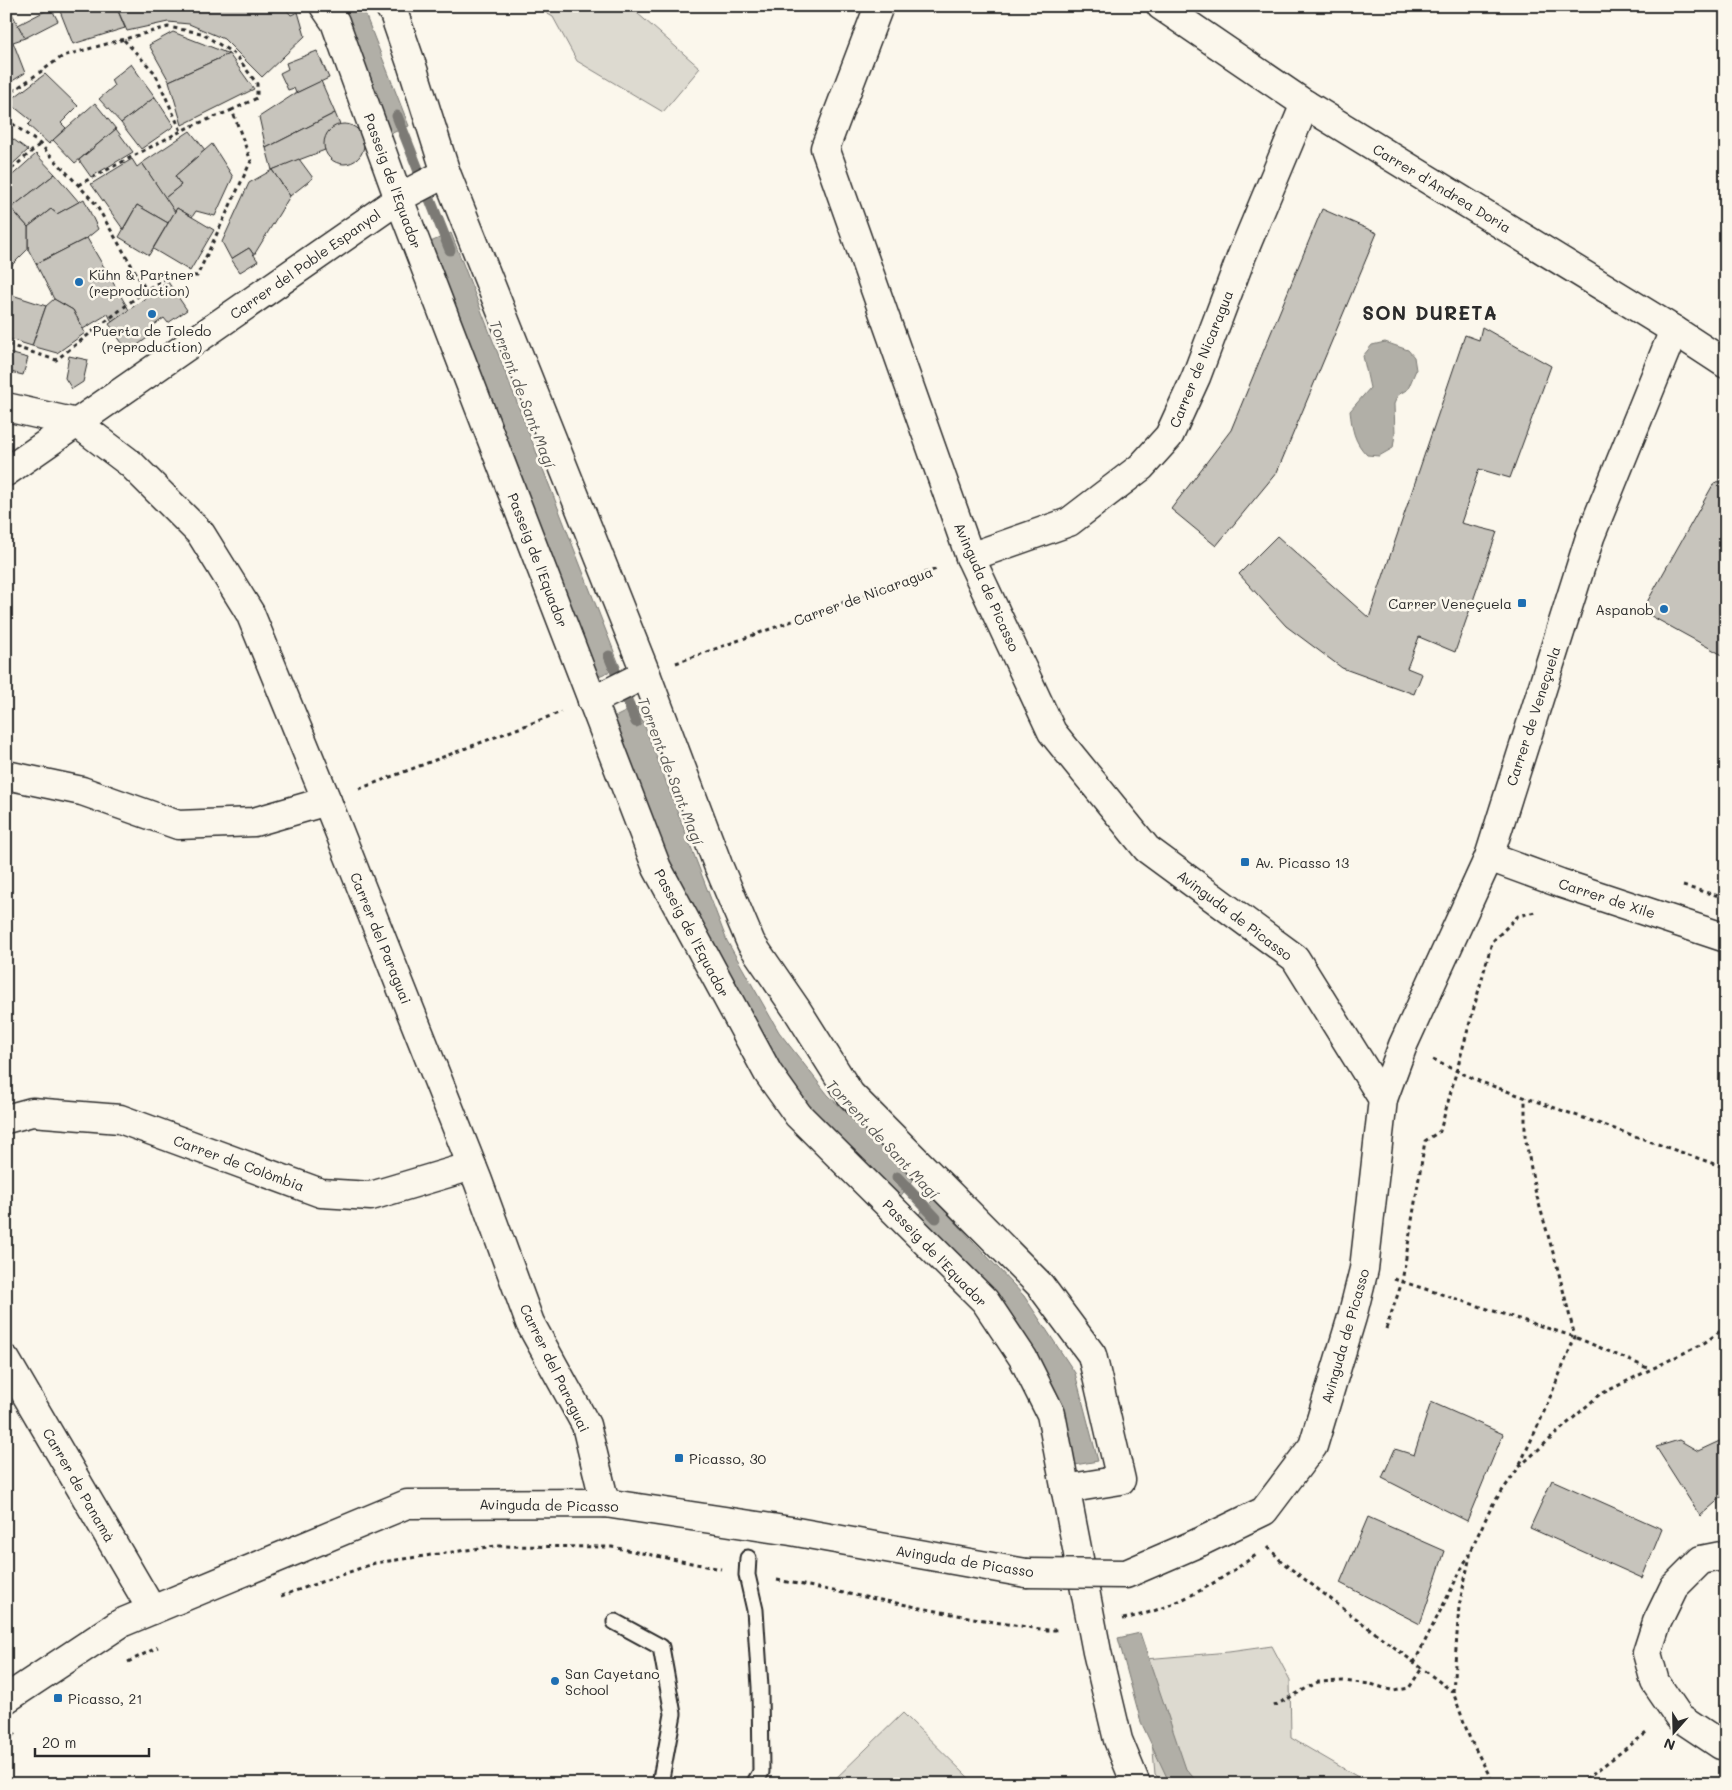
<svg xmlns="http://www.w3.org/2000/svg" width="1732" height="1790" viewBox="0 0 1732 1790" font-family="Mali,sans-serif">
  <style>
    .green { fill: #dddad0; stroke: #84827e }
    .water { fill: #b1afa7; stroke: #7b7a75 }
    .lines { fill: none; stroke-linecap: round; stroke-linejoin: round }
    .stream { stroke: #7b7a75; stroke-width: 11 }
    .building { fill: #c7c4bc; stroke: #2b2b2b }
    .service-casing { stroke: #2b2b2b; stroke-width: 19 }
    .minor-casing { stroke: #2b2b2b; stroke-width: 31 }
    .tertiary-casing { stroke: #2b2b2b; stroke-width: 31 }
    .path { stroke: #2b2b2b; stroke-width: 3; stroke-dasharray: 4 4; stroke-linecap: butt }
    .service { stroke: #fbf7ec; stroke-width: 15 }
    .minor { stroke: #fbf7ec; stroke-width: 28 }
    .tertiary { stroke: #fbf7ec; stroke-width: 28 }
    .tertiary-bridge-casing { stroke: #2b2b2b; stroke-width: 31; stroke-linecap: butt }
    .tertiary-bridge { stroke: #fbf7ec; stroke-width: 28 }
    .poi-dot { fill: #1f6fb2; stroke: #fbf7ec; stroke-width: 2 }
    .labels { text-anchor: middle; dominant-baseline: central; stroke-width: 5; stroke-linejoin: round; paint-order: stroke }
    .street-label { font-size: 14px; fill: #2b2b2b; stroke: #fbf7ec }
    .poi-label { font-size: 14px; fill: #2b2b2b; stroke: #fbf7ec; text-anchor: start }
    .water-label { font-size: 15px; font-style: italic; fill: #5a5956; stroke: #fbf7ec }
    .district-label { font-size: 19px; font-weight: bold; letter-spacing: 1px; fill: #2b2b2b; stroke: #fbf7ec }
  </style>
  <rect width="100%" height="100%" fill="#fbf7ec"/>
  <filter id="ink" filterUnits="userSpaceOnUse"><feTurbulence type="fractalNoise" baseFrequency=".02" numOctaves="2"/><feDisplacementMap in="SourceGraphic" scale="10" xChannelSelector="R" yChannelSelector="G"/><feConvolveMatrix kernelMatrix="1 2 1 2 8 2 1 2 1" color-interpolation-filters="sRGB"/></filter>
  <g filter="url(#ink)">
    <g class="green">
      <polygon points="534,6 629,6 700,68 663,112 577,61 553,17"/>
      <polygon points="1272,1646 1290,1680 1291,1738 1370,1784 1165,1784 1155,1774 1145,1659 1229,1652"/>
      <polygon points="903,1713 975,1784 830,1784"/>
    </g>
    <g class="water">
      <polygon points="334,6 362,6 409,126 385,136"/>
      <polygon points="451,233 620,667 594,678 426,244"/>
      <path d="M1385 342 1408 350 1414 357 1416 370 1408 389 1398 395 1394 404 1395 434 1393 448 1379 456 1367 455C1354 442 1352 429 1350 411L1370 388 1363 356 1372 345Z"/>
      <polygon points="637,706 727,941 779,1032 828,1095 915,1178 895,1203 795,1098 680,900 609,720"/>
      <polygon points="934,1199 1024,1296 1075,1373 1098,1461 1075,1465 1019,1336 915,1218"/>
      <polygon points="1140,1633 1186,1769 1199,1784 1170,1784 1141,1722 1118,1638"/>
    </g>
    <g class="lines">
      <g class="stream">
        <polyline points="397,116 450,250"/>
        <polyline points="609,656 636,722"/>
        <polyline points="897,1177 936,1218"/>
      </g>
    </g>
    <g class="building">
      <polygon points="58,6 116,6 125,28 73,44"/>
      <polygon points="116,6 283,6 291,15 298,12 305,36 262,77 224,39 189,24 168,22 127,31"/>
      <polygon points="9,8 25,38 13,42 25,73 6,85 6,9"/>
      <polygon points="51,8 58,21 25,38 18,25"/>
      <polygon points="173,32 229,54 169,81 149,45"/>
      <polygon points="317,51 329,78 296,93 294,88 288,90 280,73 288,69 286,63"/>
      <polygon points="229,54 254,89 182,125 169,81"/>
      <polygon points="131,64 155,97 121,123 99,99 114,86 111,80"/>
      <polygon points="45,74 78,106 61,123 66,128 49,144 28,125 32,121 8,102"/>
      <polygon points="321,81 335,113 266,148 259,117 296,93"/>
      <polygon points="155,97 174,126 141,149 121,123"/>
      <polygon points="95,103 116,129 75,163 53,140"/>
      <polygon points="335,113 340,125 329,131 325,144 325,150 272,170 266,148"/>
      <circle cx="344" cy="144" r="20"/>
      <polygon points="116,129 133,152 91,177 79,160"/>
      <polygon points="190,131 205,150 175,176 181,185 165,198 142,163"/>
      <polygon points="6,134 28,150 6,170"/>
      <polygon points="212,144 233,177 215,216 196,211 192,217 177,208 175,212 165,198 181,185 175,176"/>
      <polygon points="36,154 55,174 11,208 6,203 6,181"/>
      <polygon points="132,159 137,167 142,163 175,212 168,223 137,205 123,229 91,184"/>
      <polygon points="299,159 313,178 290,196 272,170"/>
      <polygon points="272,170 290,196 254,255 249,248 231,259 222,242 249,183"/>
      <polygon points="55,174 79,202 57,214 51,209 28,227 11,208"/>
      <polygon points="84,199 98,229 87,238 36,264 28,249 28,227 51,209 57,214"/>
      <polygon points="6,203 28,227 28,249 6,271"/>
      <polygon points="137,205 168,223 149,255 119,237"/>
      <polygon points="177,208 214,230 190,271 153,249"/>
      <polygon points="1322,209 1377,233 1277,472 1216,546 1171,509 1231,430"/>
      <polygon points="87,238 129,310 112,322 108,314 83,329 73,310 54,299 36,264"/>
      <polygon points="249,248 258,261 240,272 231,259"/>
      <polygon points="168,282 187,310 168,323 164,318 146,331 150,336 128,352 109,324"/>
      <polygon points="6,293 46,306 32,346 6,338"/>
      <polygon points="54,299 73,310 85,333 57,353 32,346 46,306"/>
      <polygon points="1482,327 1551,366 1510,478 1479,469 1461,523 1497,532 1455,652 1419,637 1407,668 1422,674 1414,694 1342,668 1286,626 1239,574 1277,536 1369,618 1465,335 1479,340"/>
      <polygon points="9,353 28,358 23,375 6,371 6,360"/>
      <polygon points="69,356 88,360 83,382 72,389 65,378"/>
      <polygon points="1726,479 1726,657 1642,611 1714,483"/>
      <polygon points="1431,1402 1503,1434 1467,1521 1382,1478 1395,1449 1414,1455"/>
      <polygon points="1726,1438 1726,1500 1723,1496 1700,1516 1656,1447 1679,1440 1698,1451"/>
      <polygon points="1552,1480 1662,1529 1642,1578 1530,1528"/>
      <polygon points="1368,1517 1445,1551 1420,1624 1340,1583"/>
    </g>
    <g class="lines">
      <defs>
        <g id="service">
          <polyline points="748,1558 747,1575 755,1610 760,1687 761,1772 754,1784"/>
          <polyline points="615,1622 661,1647 673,1714 660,1784"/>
        </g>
        <g id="minor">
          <polyline points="324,6 335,22 399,199 657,868 768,1073 798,1115 985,1301 1023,1358 1051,1414 1097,1652 1118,1740 1136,1784"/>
          <polyline points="389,6 394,14 412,66 446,173 646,674 718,865 751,943 797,1010 850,1094 1040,1285 1092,1355 1121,1480 1065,1489"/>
          <polyline points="6,407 77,423 131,464 201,534 250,613 327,801 478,1181 530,1323 586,1425 605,1503"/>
          <polyline points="6,472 406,194 446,173"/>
          <polyline points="970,557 1069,522 1141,467 1169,436 1196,377 1242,255 1305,104"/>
          <polyline points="592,701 646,674"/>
          <polyline points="6,776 11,776 82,791 178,825 254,822 327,801"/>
          <polyline points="1489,857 1560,883 1726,938"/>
          <polyline points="6,1119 32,1112 120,1119 321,1193 371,1196 472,1166"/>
          <polyline points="6,1360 152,1610"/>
          <polyline points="1726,1555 1701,1560 1674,1587 1657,1622 1647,1653 1655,1682 1679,1717 1721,1745 1726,1746"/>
        </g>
        <g id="tertiary">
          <polyline points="879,6 825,148 970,557 1052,732 1147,849 1295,958 1383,1099"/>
          <polyline points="1161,6 1305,104 1674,330 1726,364"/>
          <polyline points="1200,1542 1264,1511 1313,1446 1352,1317 1364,1269 1383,1099 1403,1045 1489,857 1590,537 1674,330"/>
          <polyline points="6,1699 121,1623 407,1504 605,1503 791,1531 1026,1573"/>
        </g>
      </defs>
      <use href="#service" class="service-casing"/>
      <use href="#minor" class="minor-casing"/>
      <use href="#tertiary" class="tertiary-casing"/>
      <g class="path">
        <polyline points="124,40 155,73 181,131"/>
        <polyline points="6,96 63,56 168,27 201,33 236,55 257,84 257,98 232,110 251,161 197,276 171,275 146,290 56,360 6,344"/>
        <polyline points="6,119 40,144 95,203 146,290"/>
        <polyline points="6,174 40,144"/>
        <polyline points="78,185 187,128 232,110"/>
        <polyline points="676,663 939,568"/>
        <polyline points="359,789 561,712"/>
        <polyline points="1683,886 1726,898"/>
        <polyline points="1433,1060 1481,1082 1726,1168"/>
        <polyline points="1394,1279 1575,1337 1650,1369"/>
        <polyline points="1386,1329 1402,1282 1425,1141 1440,1131 1492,942 1518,916 1535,912"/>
        <polyline points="1520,1464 1541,1419 1575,1337 1558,1270 1535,1190 1525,1136 1525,1097"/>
        <polyline points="1268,1547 1282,1562 1453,1692 1470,1739 1494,1784"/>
        <polyline points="777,1580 994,1622 1047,1630 1058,1630"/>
        <polyline points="281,1596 375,1563 495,1546 612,1547 721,1569"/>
        <path d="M1123 1619C1174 1609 1215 1584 1256 1555"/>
        <polyline points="128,1662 158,1647"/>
        <polyline points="1414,1663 1469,1554"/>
        <polyline points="1453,1692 1459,1606 1472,1547 1493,1504 1519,1467 1599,1395 1704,1343 1726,1327"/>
        <polyline points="1274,1706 1318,1682 1343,1681 1371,1684 1394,1691 1409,1688 1422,1668"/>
        <polyline points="6,1740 18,1732"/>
        <polyline points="1579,1784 1649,1731"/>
      </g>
      <use href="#service" class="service"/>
      <use href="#minor" class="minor"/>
      <use href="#tertiary" class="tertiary"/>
      <defs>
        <polyline id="tertiary-bridge" points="1026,1573 1126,1574 1200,1542"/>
      </defs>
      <use href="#tertiary-bridge" class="tertiary-bridge-casing"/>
      <use href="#tertiary-bridge" class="tertiary-bridge"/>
    </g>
  </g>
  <g class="poi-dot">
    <circle cx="79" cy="282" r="5"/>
    <circle cx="152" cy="314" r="5"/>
    <rect x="1517" y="598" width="10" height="10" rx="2.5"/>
    <circle cx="1664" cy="609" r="5"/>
    <rect x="1240" y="857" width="10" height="10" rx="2.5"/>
    <rect x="674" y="1453" width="10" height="10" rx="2.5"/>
    <circle cx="555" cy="1681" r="5"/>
    <rect x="53" y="1693" width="10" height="10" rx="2.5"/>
  </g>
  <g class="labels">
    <g class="street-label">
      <text transform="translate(393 181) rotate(70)">Passeig de l'Equador</text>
      <text transform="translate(1442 188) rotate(31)">Carrer d'Andrea Doria</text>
      <text transform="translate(305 264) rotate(-35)">Carrer del Poble Espanyol</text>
      <text transform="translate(1201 359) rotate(-68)">Carrer de Nicaragua</text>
      <text transform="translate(538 560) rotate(69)">Passeig de l'Equador</text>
      <text transform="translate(987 587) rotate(66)">Avinguda de Picasso</text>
      <text transform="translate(863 596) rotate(-20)">Carrer de Nicaragua</text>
      <text transform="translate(1533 716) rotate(-72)">Carrer de Veneçuela</text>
      <text transform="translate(1607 898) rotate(18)">Carrer de Xile</text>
      <text transform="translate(1235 915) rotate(37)">Avinguda de Picasso</text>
      <text transform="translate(692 933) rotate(62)">Passeig de l'Equador</text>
      <text transform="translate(381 938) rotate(68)">Carrer del Paraguai</text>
      <text transform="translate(239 1163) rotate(20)">Carrer de Colòmbia</text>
      <text transform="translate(935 1253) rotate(46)">Passeig de l'Equador</text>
      <text transform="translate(1345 1336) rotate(-74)">Avinguda de Picasso</text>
      <text transform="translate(555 1368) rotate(64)">Carrer del Paraguai</text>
      <text transform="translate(79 1485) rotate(60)">Carrer de Panamà</text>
      <text transform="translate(549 1505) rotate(1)">Avinguda de Picasso</text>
      <text transform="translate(965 1561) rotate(9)">Avinguda de Picasso</text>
    </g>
    <g class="poi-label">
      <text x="89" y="274">Kühn &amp; Partner<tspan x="89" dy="16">(reproduction)</tspan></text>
      <text x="152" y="330" text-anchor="middle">Puerta de Toledo<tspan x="152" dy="16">(reproduction)</tspan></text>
      <text x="1512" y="603" text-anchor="end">Carrer Veneçuela</text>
      <text x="1654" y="609" text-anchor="end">Aspanob</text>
      <text x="1255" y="862">Av. Picasso 13</text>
      <text x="689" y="1458">Picasso, 30</text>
      <text x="565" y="1673">San Cayetano<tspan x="565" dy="16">School</tspan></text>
      <text x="68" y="1698">Picasso, 21</text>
    </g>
    <g class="water-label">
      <text transform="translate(523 394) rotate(69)">Torrent de Sant Magí</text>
      <text transform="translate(671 771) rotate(69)">Torrent de Sant Magí</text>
      <text transform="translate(883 1139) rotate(47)">Torrent de Sant Magí</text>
    </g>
    <g class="district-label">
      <text x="1430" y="312">SON DURETA</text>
    </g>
  </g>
  <rect width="1732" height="1790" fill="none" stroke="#fbf7ec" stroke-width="25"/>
  <rect x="12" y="12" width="1707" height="1765" fill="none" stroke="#2b2b2b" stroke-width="2" filter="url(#ink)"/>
  <g transform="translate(1674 1732) rotate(200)" stroke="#fbf7ec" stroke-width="4" paint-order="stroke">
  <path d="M0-4L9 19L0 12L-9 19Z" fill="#2b2b2b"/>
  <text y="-8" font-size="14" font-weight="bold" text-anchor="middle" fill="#2b2b2b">N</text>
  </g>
  <path d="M35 1748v8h114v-8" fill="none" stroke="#2b2b2b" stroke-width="2.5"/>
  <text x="42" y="1748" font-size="15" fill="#2b2b2b" stroke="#fbf7ec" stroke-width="4" paint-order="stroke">20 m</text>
</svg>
